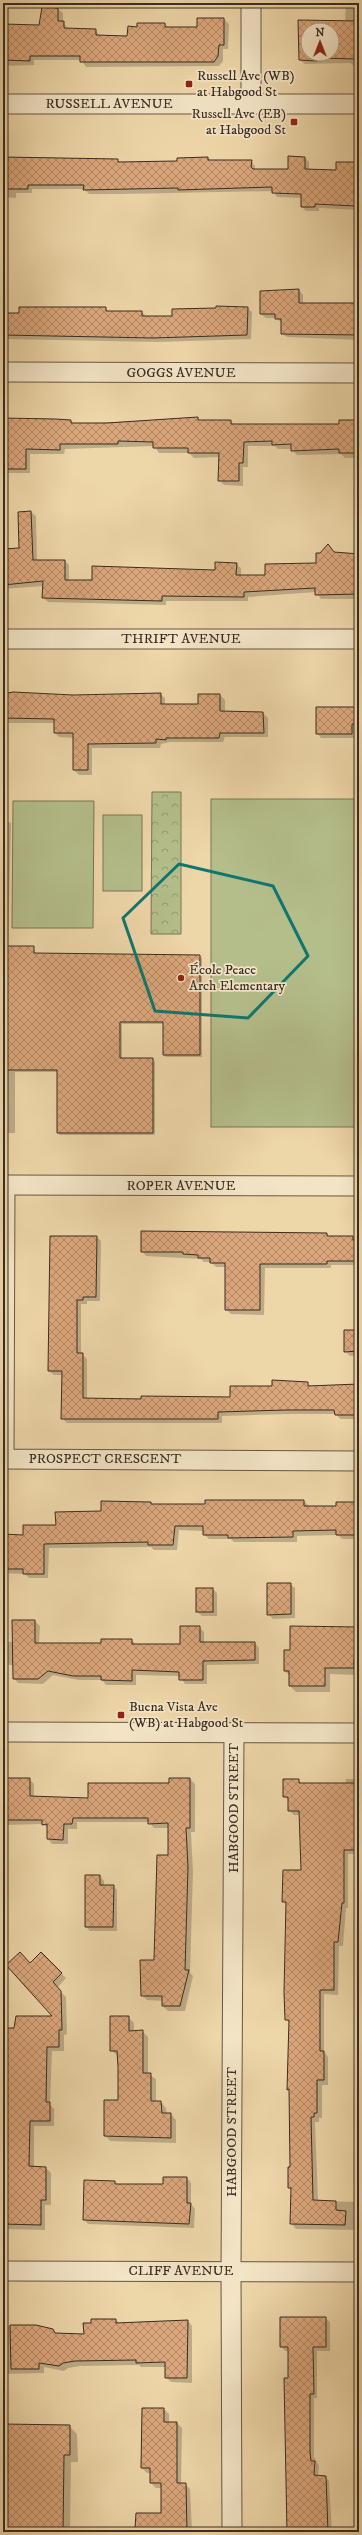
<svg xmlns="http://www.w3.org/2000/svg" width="362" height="2535" viewBox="0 0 362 2535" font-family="'IM FELL DW Pica',serif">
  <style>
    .park { fill: url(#park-crowns); stroke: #767657 }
    .pitch { fill: #b4be8b; stroke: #767657 }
    .shadow { fill: #0003; fill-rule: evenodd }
    .building { fill: url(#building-cross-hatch); stroke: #392d23; fill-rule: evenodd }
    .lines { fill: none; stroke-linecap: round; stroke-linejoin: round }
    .minor-casing { stroke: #665744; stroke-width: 21 }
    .minor { stroke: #f3e4c6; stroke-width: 19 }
    .marked { fill: none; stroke: #0f766e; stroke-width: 3; stroke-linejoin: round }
    .poi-dot { fill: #8f2418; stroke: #f3e4c6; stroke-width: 1.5 }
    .labels { text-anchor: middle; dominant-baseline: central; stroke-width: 3.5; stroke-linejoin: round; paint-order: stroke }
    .poi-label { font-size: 14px; fill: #392d23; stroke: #f3e4c6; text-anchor: start }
    .street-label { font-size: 14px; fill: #392d23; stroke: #f3e4c6 }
  </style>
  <defs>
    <pattern id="park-crowns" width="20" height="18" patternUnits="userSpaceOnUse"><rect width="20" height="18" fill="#b4be8b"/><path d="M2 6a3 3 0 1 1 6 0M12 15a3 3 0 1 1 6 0" fill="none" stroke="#939b71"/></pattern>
    <pattern id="building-cross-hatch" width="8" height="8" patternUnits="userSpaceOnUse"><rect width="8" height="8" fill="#dba67b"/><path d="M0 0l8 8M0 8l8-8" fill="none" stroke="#b38864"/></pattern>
  </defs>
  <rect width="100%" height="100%" fill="#edd6a8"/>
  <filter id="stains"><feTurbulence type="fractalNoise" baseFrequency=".005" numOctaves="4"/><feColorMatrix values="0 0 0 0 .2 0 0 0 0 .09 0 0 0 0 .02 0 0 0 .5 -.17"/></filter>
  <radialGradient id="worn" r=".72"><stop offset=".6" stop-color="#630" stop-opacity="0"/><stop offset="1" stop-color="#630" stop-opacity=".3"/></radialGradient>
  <polygon class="park" points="152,792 181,792 181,934 151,934"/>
  <g class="pitch">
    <rect x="211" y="799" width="148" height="328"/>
    <polygon points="13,801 94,801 93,928 12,928"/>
    <rect x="103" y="815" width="39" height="76"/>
  </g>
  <g class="shadow">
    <path d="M346 3H359V66H354L350 63 305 64 300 60 299 21 345 22ZM308 30H332V54H308Z"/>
    <polygon points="58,9 63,13 63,22 68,29 95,30 100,36 128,37 138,28 165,24 169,28 198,28 224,19 229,24 228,49 223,49 223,61 219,66 86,67 81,60 34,60 34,65 3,66 3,25 40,26"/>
    <polygon points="3,158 117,160 121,163 178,162 208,158 211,161 251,161 255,166 255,170 289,170 305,158 309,162 309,170 337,171 359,163 359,210 319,208 319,211 306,211 302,207 302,198 277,197 273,191 123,194 89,194 84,189 32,189 32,193 16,193 16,198 3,197"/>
    <polygon points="299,290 303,295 303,304 356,304 356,294 359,294 359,340 287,337 282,333 282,323 276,318 266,318 261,314"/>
    <polygon points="105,308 109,312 142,312 146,316 173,317 247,308 252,312 251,339 158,342 3,339 3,314"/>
    <polygon points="198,418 200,421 231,421 234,425 340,425 359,421 359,458 345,458 341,454 297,455 292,449 278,449 275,446 248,446 248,467 243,467 243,486 224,485 219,480 219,457 194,458 189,453 159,453 154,446 65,449 64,454 30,454 30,473 3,473 3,419 71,421 74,424"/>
    <polygon points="19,512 31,512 36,516 37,561 65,561 69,565 69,581 216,571 236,564 241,568 241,576 266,576 317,564 335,553 359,554 359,599 321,599 316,592 248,597 248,601 166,601 166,605 48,602 43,597 43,586 3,589 3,549 20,549"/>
    <polygon points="3,693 73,696 160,694 165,698 165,705 199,705 220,695 225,700 225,713 263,713 268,718 268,737 225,737 223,742 170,742 161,744 160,748 92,748 92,775 79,775 74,770 74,738 59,737 55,733 55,723 3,723"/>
    <polygon points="359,708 359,734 356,734 356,738 321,738 317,733"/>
    <polygon points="3,820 11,823 8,947 33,947 36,954 199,956 202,958 202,1057 166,1057 164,1055 164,1024 122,1024 122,1059 153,1059 155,1062 155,1135 60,1135 58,1133 58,1072 15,1072 15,1133 3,1133 3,1063 5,1063 5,1023 3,1023"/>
    <polygon points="326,1234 330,1237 359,1239 359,1265 331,1265 331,1268 265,1268 264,1315 231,1314 226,1309 226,1267 216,1267 211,1262 204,1262 201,1259 146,1256 142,1251"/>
    <polygon points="97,1237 101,1241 100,1301 87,1301 87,1304 81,1304 81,1354 87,1359 87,1399 231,1398 272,1387 307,1383 311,1387 359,1385 359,1419 340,1419 336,1414 290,1414 222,1416 222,1423 67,1423 62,1418 63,1375 54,1375 49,1371"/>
    <polygon points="359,1331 359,1355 350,1356 345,1351"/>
    <polygon points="304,1501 309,1506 337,1507 359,1503 359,1539 342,1539 338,1535 297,1536 297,1542 234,1542 231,1539 209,1539 204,1534 204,1531 179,1530 177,1550 154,1550 151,1547 49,1548 48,1578 29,1578 25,1574 3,1573 3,1534 24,1536 102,1512 150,1503 152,1505 206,1505"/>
    <polygon points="290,1584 295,1588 295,1618 273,1619 268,1614"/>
    <polygon points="213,1589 217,1593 217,1616 202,1616 197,1612"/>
    <polygon points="35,1621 40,1626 39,1644 102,1644 132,1640 136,1645 181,1645 199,1627 204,1632 204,1643 255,1643 259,1648 259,1664 207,1665 207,1684 185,1684 180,1676 136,1675 136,1685 106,1685 102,1680 79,1680 53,1675 43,1684 18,1683 14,1678 14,1665 3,1665 3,1642 14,1642"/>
    <polygon points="355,1626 359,1626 359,1675 330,1674 330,1692 296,1692 290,1686 290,1676 285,1671 291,1651 355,1628"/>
    <polygon points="3,1779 29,1779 34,1784 34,1797 89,1799 190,1779 195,1784 195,1832 191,1832 193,1872 190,1973 193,1976 185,2011 168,2011 163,2006 163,2001 147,2000 142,1995 155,1961 169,1856 169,1828 154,1828 149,1822 77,1822 77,1829 68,1829 68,1844 52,1844 48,1839 48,1828 43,1824 3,1825"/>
    <polygon points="346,1779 359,1779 359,1854 348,1854 348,1908 346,1908 343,1946 339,1946 338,1995 324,1994 324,2052 328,2057 328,2085 322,2085 322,2118 319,2118 319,2122 315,2122 318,2201 359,2202 359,2230 296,2229 292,2224 292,2191 289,2187 291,2168 290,2091 288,2089 290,2023 286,2020 287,1905 283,1901 302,1871 300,1815 294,1815 289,1810 289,1801 284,1796 298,1780 303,1784 346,1784"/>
    <polygon points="86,1876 100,1876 104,1881 104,1886 113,1886 117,1890 117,1931 90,1931 86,1927"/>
    <polygon points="3,1929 8,1934 7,1955 3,1955"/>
    <polygon points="41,1954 66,1978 57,1988 66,1997 67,2034 64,2035 64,2051 52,2051 50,2105 54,2109 54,2126 34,2126 34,2168 46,2168 51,2173 51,2205 45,2205 45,2230 3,2229 3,2055 8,2055 14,2029 54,2017 30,1964"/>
    <polygon points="128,2017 134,2023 134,2031 142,2031 148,2037 148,2074 156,2079 156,2102 161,2102 166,2108 167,2114 171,2114 176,2120 176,2143 110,2141 105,2135 119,2101 118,2056 111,2050"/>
    <polygon points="187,2178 191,2183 191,2204 195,2209 194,2228 88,2224 84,2219 115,2182 118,2185 164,2185"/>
    <polygon points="325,2318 330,2322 330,2351 317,2351 317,2398 314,2398 314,2457 319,2466 318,2476 325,2477 329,2481 332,2532 288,2532 289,2351 285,2351 281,2346"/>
    <polygon points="116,2320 120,2324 188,2321 192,2326 192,2383 171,2382 166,2377 166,2367 141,2367 139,2365 80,2366 68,2368 64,2371 44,2367 44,2373 3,2374 3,2324 5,2326 36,2326 53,2330 56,2334 85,2335"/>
    <polygon points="142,2409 164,2409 169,2414 169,2423 177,2423 182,2428 181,2484 185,2484 190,2489 192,2532 140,2532 136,2529 162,2514 162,2488 156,2488 151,2483 151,2473 147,2473 142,2468"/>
    <polygon points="3,2425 69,2426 77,2434 78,2462 71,2462 70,2532 3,2532"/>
  </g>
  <g class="building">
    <polygon points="42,7 58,8 58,21 64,21 64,28 96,29 96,35 127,36 128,26 137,27 137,23 165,23 165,27 197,27 197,18 224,18 224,45 219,45 218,56 214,62 80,62 80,56 30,56 30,61 3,60 3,24 39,25"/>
    <path d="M298 20 359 21V59L317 58V61L299 60ZM308 30H332V54H308Z"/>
    <polygon points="288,156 305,157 305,169 336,170 336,162 359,162 359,189 354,189 355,206 315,204 315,207 301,207 301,194 272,193 272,187 178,190 178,188 83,190 84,185 28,185 28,189 3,189 3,157 118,159 118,162 177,161 177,158 208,157 208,160 252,160 251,167 253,169 288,169"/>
    <polygon points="299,289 299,303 359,303 359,335 281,334 281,319 275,319 275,314 260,314 260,291"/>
    <polygon points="216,306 248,307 247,335 153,338 3,335 3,313 19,313 19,307 106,307 106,311 142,311 142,316 172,316 172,309 216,308"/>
    <polygon points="198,417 198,420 231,420 231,424 339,424 339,420 359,420 359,453 339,453 339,449 291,451 291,444 272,445 272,441 244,442 243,463 239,463 239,481 218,481 219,453 188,453 188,448 153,448 153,442 118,441 118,444 60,444 60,450 26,449 26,469 3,469 3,418 55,419 71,420 71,423 107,423"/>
    <polygon points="31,511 33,560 65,560 65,580 92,580 92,566 215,570 215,562 237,563 236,575 265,575 265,564 316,563 316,553 320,553 328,544 334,552 359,554 359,594 315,595 315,588 244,592 244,597 162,596 162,601 42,598 43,581 3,585 3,549 19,548 18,512"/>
    <polygon points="13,692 73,695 161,693 161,704 198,704 198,694 220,694 220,711 263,712 264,733 220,733 219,738 166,738 166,740 156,739 156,743 88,744 88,770 73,770 73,733 54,733 54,719 3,718 3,694"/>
    <polygon points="316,707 359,707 359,724 352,724 352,734 316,734"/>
    <polygon points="3,946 34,946 34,953 200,955 200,1055 163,1055 163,1022 120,1022 120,1058 153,1058 153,1133 57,1133 57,1070 4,1070"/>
    <polygon points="141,1231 327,1233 327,1236 353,1236 353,1240 359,1240 359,1261 327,1261 327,1264 260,1264 260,1310 225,1310 225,1263 210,1263 210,1258 198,1258 198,1255 183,1254 183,1252 141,1252"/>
    <polygon points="50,1236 97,1236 96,1297 83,1297 83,1300 77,1300 77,1353 83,1353 83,1398 141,1399 141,1396 230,1397 230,1386 272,1386 272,1380 308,1382 308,1386 359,1384 359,1415 335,1415 334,1410 285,1410 218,1412 218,1419 61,1419 62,1371 48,1371"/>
    <polygon points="344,1330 359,1330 359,1351 344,1352"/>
    <polygon points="205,1500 304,1500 304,1506 336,1506 336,1502 359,1502 359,1535 336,1535 336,1530 293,1531 293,1537 228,1538 228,1535 203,1535 203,1526 175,1526 173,1545 148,1545 148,1542 44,1544 44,1574 23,1574 23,1569 3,1569 3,1534 23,1535 23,1525 56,1525 55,1512 101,1511 101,1501 151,1502 151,1504 205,1504"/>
    <polygon points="267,1583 291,1583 291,1614 267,1615"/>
    <rect x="196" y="1588" width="17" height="24"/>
    <polygon points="12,1620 35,1620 35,1643 101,1643 101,1639 132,1639 132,1644 180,1644 180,1626 200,1626 200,1642 255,1642 255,1660 203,1661 203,1680 179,1680 179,1672 132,1670 132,1681 101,1680 101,1676 73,1676 48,1671 38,1679 13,1679"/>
    <polygon points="290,1626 359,1627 359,1659 354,1659 354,1668 325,1668 325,1686 289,1686 289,1671 284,1671 284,1650 290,1650"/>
    <polygon points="3,1778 30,1778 30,1796 88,1798 88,1783 169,1783 169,1778 190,1778 190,1828 186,1828 188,1867 185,1970 189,1970 180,2006 162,2006 162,1996 141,1996 140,1960 154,1960 157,1855 168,1855 168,1823 148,1824 148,1818 73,1818 72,1824 64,1824 63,1840 47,1839 47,1824 42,1825 42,1820 5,1820"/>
    <polygon points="283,1779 299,1779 299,1783 357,1783 358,1850 344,1850 344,1903 342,1903 338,1942 334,1942 334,1990 320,1990 320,2051 324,2051 324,2080 317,2080 317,2113 314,2113 314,2117 311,2117 313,2200 336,2201 336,2210 346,2211 345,2225 290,2224 291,2188 288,2188 288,2167 290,2167 289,2089 287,2090 289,2020 285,2020 284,1992 286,1902 282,1902 283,1870 301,1870 299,1811 288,1811 288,1797 283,1797"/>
    <polygon points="85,1875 100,1875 100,1885 114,1885 113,1927 85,1927"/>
    <polygon points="20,1952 30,1963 41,1952 62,1973 53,1982 61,1991 62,2030 59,2030 59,2047 47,2047 46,2102 50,2102 50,2121 30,2121 29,2166 46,2167 46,2200 41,2200 41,2225 3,2224 3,2054 7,2054 7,2028 14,2028 16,2016 52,2016 6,1965"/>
    <polygon points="110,2016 129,2016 129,2031 143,2030 143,2073 151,2073 151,2101 161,2101 162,2113 171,2113 171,2138 104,2136 104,2100 118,2100 118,2067 117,2051 110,2051"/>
    <polygon points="163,2177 187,2177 187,2203 191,2203 189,2224 83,2220 84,2180 115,2181 115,2184 163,2184"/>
    <polygon points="280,2317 326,2317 326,2347 313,2347 314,2394 310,2394 310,2452 311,2461 315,2461 314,2475 326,2476 328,2532 287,2532 284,2378 288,2378 288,2347 280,2347"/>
    <polygon points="91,2319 116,2319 116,2323 188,2320 187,2378 165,2378 165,2362 136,2363 136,2360 75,2361 63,2363 59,2366 39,2363 39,2369 11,2369 10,2325 36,2325 53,2329 55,2333 84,2334 83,2323 91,2323"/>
    <polygon points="142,2408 164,2408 164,2422 177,2422 177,2483 186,2483 187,2532 148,2532 148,2529 135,2529 136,2513 161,2513 161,2483 150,2483 150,2468 141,2468"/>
    <polygon points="3,2424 70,2425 70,2455 64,2455 63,2532 3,2530"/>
  </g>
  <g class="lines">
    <defs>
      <g id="minor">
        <polyline points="251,3 251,104"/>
        <polyline points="3,104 359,104"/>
        <polyline points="3,372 359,373"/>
        <polyline points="3,639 359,639"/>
        <polyline points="3,1185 359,1186"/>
        <polyline points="5,1185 4,1459 359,1461"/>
        <polyline points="3,1732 359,1733"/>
        <polyline points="3,2271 359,2272"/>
        <polyline points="232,2532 231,2271 234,1733"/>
      </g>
    </defs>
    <use href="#minor" class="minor-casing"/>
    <use href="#minor" class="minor"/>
  </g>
  <path class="marked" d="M179 864 273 886 308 956 248 1018 155 1011 123 918Z"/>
  <g class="poi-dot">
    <rect x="185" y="80" width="8" height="8" rx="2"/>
    <rect x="290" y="118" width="8" height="8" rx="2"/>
    <circle cx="181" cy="978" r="4"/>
    <rect x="117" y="1711" width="8" height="8" rx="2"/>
  </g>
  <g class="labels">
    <g class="poi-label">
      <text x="197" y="76">Russell Ave (WB)<tspan x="197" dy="16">at Habgood St</tspan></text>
      <text x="286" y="114" text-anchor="end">Russell Ave (EB)<tspan x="286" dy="16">at Habgood St</tspan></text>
      <text x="189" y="970">École Peace<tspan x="189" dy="16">Arch Elementary</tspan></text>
      <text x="129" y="1707">Buena Vista Ave<tspan x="129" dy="16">(WB) at Habgood St</tspan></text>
    </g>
    <g class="street-label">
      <text x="109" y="104">RUSSELL AVENUE</text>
      <text x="181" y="373">GOGGS AVENUE</text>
      <text x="181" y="639">THRIFT AVENUE</text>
      <text x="181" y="1186">ROPER AVENUE</text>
      <text x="105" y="1459">PROSPECT CRESCENT</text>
      <text transform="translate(234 1808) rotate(-90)">HABGOOD STREET</text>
      <text transform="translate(232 2132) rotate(-90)">HABGOOD STREET</text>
      <text x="181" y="2271">CLIFF AVENUE</text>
    </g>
  </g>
  <rect width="362" height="2535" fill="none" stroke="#edd6a8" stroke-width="16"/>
  <rect x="4" y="4" width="354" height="2527" fill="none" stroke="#392d23" stroke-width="2"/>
  <rect x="8" y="8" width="346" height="2519" fill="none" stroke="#392d23"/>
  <g transform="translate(320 42)"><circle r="19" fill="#f3e4c6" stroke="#a99b85"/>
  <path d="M0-3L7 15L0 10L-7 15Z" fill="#8f2418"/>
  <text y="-6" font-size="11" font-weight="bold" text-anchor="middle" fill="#392d23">N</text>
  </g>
  <rect width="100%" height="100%" filter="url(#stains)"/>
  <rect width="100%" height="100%" fill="url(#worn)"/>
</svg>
